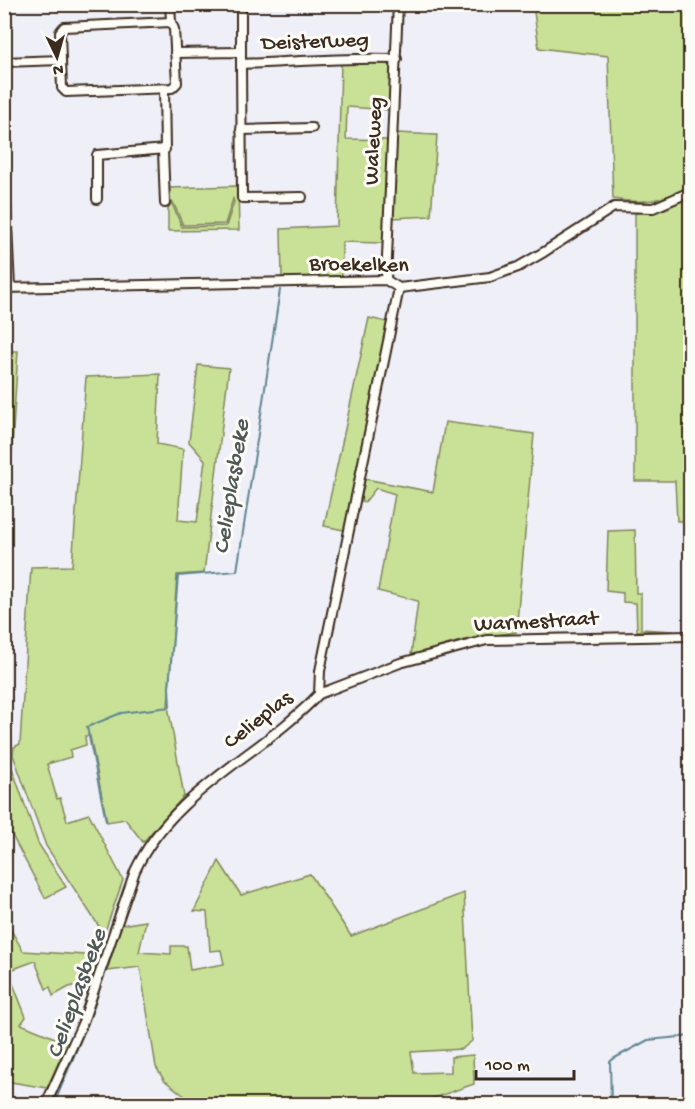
<svg xmlns="http://www.w3.org/2000/svg" width="695" height="1109" viewBox="0 0 695 1109" font-family="'Gochi Hand',sans-serif">
  <style>
    .green { fill: #c8e197; stroke: #82865a; stroke-width: 1.5 }
    .lines { fill: none; stroke-linecap: round; stroke-linejoin: round }
    .stream { stroke: #618690; stroke-width: 2 }
    .minor-casing { stroke: #3b2a1e; stroke-width: 12 }
    .minor { stroke: #fdfcf7; stroke-width: 8 }
    .labels { text-anchor: middle; dominant-baseline: central; stroke-width: 6; stroke-linejoin: round; paint-order: stroke }
    .street-label { font-size: 22px; fill: #3b2a1e; stroke: #fdfcf7 }
    .water-label { font-size: 24px; font-style: italic; fill: #4e5857; stroke: #fdfcf7 }
  </style>
  <rect width="100%" height="100%" fill="#efeff8"/>
  <filter id="ink" filterUnits="userSpaceOnUse"><feTurbulence type="fractalNoise" baseFrequency=".0167" numOctaves="2"/><feDisplacementMap in="SourceGraphic" scale="12" xChannelSelector="R" yChannelSelector="G"/><feConvolveMatrix kernelMatrix="1 2 1 2 8 2 1 2 1" color-interpolation-filters="sRGB"/></filter>
  <g filter="url(#ink)">
    <g class="green">
      <path d="M533 5H690V186C664 200 643 205 613 199L608 56 539 48Z"/>
      <polygon points="341,61 384,62 391,67 390,110 347,107 346,139 389,140 384,243 342,242 342,276 282,279 281,229 337,226"/>
      <polygon points="397,133 437,135 431,216 393,218"/>
      <polygon points="238,186 239,230 168,231 168,204 172,204 182,227 226,226 234,202 233,199 225,224 183,225 173,202 168,202 168,188"/>
      <polygon points="690,197 690,521 677,521 675,481 635,481 635,213 665,209"/>
      <polygon points="369,318 387,322 344,530 324,526"/>
      <polygon points="5,351 18,351 9,493 4,493"/>
      <polygon points="198,365 229,368 204,573 177,575 168,706 184,796 143,842 125,819 107,822 90,736 85,736 86,745 70,750 71,757 47,764 57,799 60,798 67,821 89,814 123,880 104,934 46,846 13,755 14,747 20,744 31,567 72,566 86,377 160,374 157,444 183,449 178,520 197,522 205,460 189,442"/>
      <polygon points="445,422 534,434 516,632 464,640 411,655 418,601 378,591 395,494 376,488 365,502 361,501 365,479 433,492"/>
      <polygon points="635,530 636,593 641,593 641,629 674,631 637,631 636,603 623,602 623,593 606,591 608,531"/>
      <polygon points="9,759 38,843 66,887 45,898 5,822 5,761"/>
      <polygon points="219,861 241,895 310,874 351,936 464,893 472,1041 462,1049 411,1052 414,1073 451,1072 451,1057 473,1055 474,1084 416,1104 185,1104 191,1101 164,1080 156,1067 140,967 107,971 121,925 146,921 139,952 171,954 171,946 187,946 190,970 224,964 221,950 210,951 207,912 194,911"/>
      <polygon points="6,921 23,951 100,956 90,982 69,987 53,996 50,987 46,989 35,961 8,971 26,1017 21,1024 67,1043 47,1088 5,1081"/>
    </g>
    <g class="lines">
      <g class="stream">
        <polyline points="106,821 87,727 121,713 170,707 169,687 178,576 237,571 280,290"/>
        <polyline points="54,1104 93,1010 117,933"/>
        <polyline points="611,1104 610,1062 613,1059 648,1040 690,1036"/>
      </g>
      <defs>
        <g id="minor">
          <polyline points="170,4 171,22"/>
          <polyline points="241,4 241,52"/>
          <path d="M175 53 241 52V64C293 62 345 57 397 59"/>
          <polyline points="4,62 61,60 62,88 66,92 172,88 177,83 174,29 171,22 64,27 60,32 61,60"/>
          <polyline points="241,64 242,198 302,197"/>
          <polyline points="241,130 312,128"/>
          <polyline points="163,151 165,203"/>
          <polyline points="4,164 10,288"/>
          <polyline points="97,199 97,155 165,149 164,89"/>
          <polyline points="386,280 398,4"/>
          <polyline points="4,288 386,280 399,288 490,277 518,267 544,252 614,207 653,208 690,192"/>
          <polyline points="319,694 400,663 487,640 690,636"/>
          <path d="M46 1104 83 1022 135 871C172 791 261 755 319 694L320 671 399 288"/>
        </g>
      </defs>
      <use href="#minor" class="minor-casing"/>
      <use href="#minor" class="minor"/>
    </g>
  </g>
  <g class="labels">
    <g class="street-label">
      <text transform="translate(315 43) rotate(-2)">Deisterweg</text>
      <text transform="translate(375 141) rotate(-87)">Waleweg</text>
      <text transform="translate(359 266) rotate(1)">Broekelken</text>
      <text transform="translate(536 623) rotate(-3)">Warmestraat</text>
      <text transform="translate(259 721) rotate(-38)">Celieplas</text>
    </g>
    <g class="water-label">
      <text transform="translate(233 487) rotate(-81)">Celieplasbeke</text>
      <text transform="translate(78 994) rotate(-70)">Celieplasbeke</text>
    </g>
  </g>
  <rect width="695" height="1109" fill="none" stroke="#fdfcf7" stroke-width="24"/>
  <rect x="12" y="12" width="671" height="1085" fill="none" stroke="#3b2a1e" stroke-width="2" filter="url(#ink)"/>
  <g transform="translate(57 57) rotate(175)" stroke="#fdfcf7" stroke-width="4.5" paint-order="stroke">
  <path d="M0-4.5L10 22L0 15L-10 22Z" fill="#3b2a1e"/>
  <text y="-9" font-size="16" font-weight="bold" text-anchor="middle" fill="#3b2a1e">N</text>
  </g>
  <path d="M476 1070v9h98v-9" fill="none" stroke="#3b2a1e" stroke-width="3"/>
  <text x="485" y="1070" font-size="18" fill="#3b2a1e" stroke="#fdfcf7" stroke-width="4.5" paint-order="stroke">100 m</text>
</svg>
